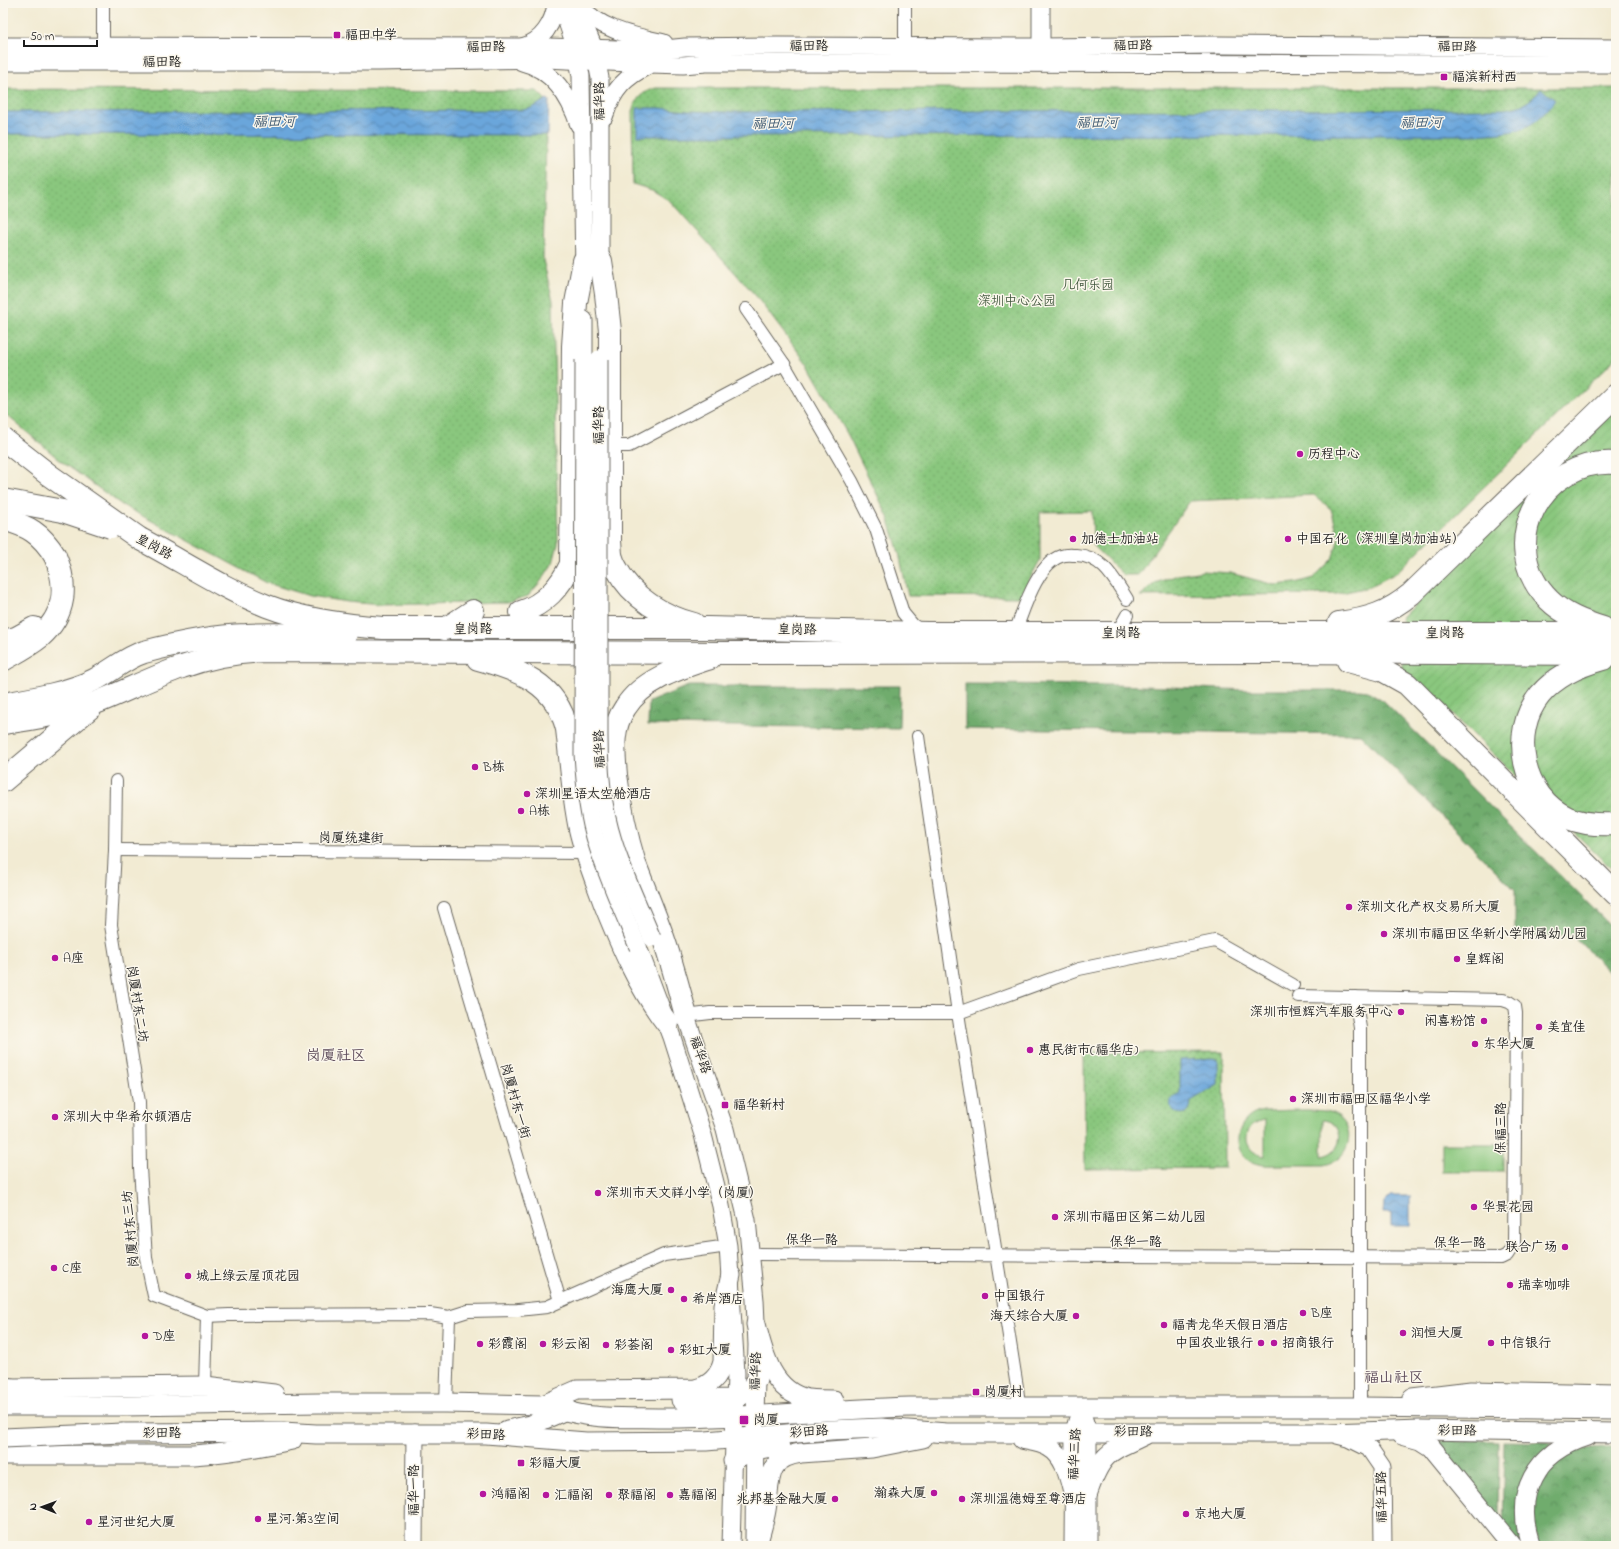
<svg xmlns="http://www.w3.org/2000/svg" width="1619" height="1549" viewBox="0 0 1619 1549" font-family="'Indie Flower','LXGW WenKai TC',sans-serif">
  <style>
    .grass { fill: url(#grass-dots); stroke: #53724d }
    .forest { fill: url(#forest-crowns); stroke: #466444 }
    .garden { fill: url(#garden-furrows); stroke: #53724d }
    .pitch { fill: #8ac77e; stroke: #53724d; fill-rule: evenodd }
    .water { fill: url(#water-waves); stroke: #43617c }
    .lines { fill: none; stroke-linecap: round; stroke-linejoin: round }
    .street-casing { stroke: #67645c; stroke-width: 14 }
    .secondary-casing { stroke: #67645c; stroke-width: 19 }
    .primary-casing { stroke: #67645c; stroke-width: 21 }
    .highway-casing { stroke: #67645c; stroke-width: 24 }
    .street { stroke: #fff; stroke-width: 12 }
    .secondary { stroke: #fff; stroke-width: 17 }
    .primary { stroke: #fff; stroke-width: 19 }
    .highway { stroke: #fff; stroke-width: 22 }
    .secondary-bridge-casing { stroke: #67645c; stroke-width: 19; stroke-linecap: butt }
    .primary-bridge-casing { stroke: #67645c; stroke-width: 21; stroke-linecap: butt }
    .highway-bridge-casing { stroke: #67645c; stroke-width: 24; stroke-linecap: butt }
    .secondary-bridge { stroke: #fff; stroke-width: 17 }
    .primary-bridge { stroke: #fff; stroke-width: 19 }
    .highway-bridge { stroke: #fff; stroke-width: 22 }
    .poi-dot { fill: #b5179e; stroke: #fbf7ec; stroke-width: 1.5 }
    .labels { text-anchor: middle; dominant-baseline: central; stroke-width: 3; stroke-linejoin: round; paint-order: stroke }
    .poi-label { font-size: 13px; fill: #1c1c1c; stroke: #fbf7ec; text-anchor: start }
    .street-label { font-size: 13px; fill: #1c1c1c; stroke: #fbf7ec }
    .park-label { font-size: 13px; fill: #42583e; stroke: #fbf7ec }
    .water-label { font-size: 14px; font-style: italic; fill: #3f5a72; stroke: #fbf7ec }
    .quarter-label { font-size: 15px; fill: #5d4b5a; stroke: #fbf7ec }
  </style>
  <defs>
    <pattern id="grass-dots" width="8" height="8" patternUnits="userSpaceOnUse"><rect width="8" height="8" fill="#8ac77e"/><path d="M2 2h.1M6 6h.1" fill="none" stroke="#76aa6c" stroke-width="1.8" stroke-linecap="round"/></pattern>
    <pattern id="forest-crowns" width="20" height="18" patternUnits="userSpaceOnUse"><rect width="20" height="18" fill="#6fac6d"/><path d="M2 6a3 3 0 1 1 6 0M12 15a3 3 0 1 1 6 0" fill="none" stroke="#5a8b59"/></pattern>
    <pattern id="garden-furrows" width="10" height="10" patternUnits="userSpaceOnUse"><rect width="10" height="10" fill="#8ac77e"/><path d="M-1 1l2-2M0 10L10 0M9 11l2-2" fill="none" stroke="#76aa6c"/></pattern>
    <pattern id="water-waves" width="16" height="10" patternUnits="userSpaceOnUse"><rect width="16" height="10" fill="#6aa6db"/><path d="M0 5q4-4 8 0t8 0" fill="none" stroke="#5686b1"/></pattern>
  </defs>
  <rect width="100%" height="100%" fill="#fbf7ec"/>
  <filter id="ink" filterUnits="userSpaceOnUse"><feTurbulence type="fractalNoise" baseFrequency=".025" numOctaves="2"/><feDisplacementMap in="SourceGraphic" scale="8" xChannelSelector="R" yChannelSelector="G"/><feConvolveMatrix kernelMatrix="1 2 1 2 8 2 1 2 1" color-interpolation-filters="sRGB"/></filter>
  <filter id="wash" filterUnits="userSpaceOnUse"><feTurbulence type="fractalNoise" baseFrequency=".012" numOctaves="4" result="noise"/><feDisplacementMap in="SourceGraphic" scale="16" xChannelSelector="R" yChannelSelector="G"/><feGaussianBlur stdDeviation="0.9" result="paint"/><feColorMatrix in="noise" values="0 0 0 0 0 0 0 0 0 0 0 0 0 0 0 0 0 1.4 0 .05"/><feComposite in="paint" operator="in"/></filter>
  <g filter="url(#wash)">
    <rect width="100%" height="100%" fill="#f2ebd3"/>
    <g class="grass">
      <path d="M656 88H1616V358L1396 573 1369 587 1337 594 1140 596 1155 583 1178 575 1203 571 1230 573 1275 585 1295 583 1313 578 1332 559 1339 538 1331 509 1314 495 1190 501 1138 575H1123L1093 545 1092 511 1040 512V560L1020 597 908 596 899 553 888 517 849 437 808 365 756 296 670 201 652 190 633 184 632 111C637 98 641 92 656 88Z"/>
      <polygon points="3,89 537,91 547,101 543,260 553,301 558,544 553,563 541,581 528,596 508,602 381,605 347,602 310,596 267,583 122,505 61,461 3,412"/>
      <polygon points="1224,1052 1225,1168 1085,1169 1084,1053"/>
    </g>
    <g class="forest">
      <polygon points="965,684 1114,685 1251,690 1359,690 1368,691 1384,701 1616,931 1616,978 1573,936 1515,936 1515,890 1360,734 965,729"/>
      <polygon points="688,686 900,686 899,728 648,725 649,702"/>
      <polygon points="1445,1440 1499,1441 1498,1525 1438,1444"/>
      <polygon points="1504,1441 1550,1442 1553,1444 1544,1455 1525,1546 1502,1530"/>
      <path d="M1616 1447V1546H1537L1531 1497C1537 1487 1543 1477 1550 1468 1565 1448 1593 1447 1616 1447Z"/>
    </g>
    <polygon class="garden" points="1616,407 1616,873 1439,701 1402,670 1402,617"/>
    <g class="pitch">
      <path d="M1264 1111C1281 1111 1314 1108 1329 1112 1359 1120 1353 1161 1323 1165 1308 1165 1294 1165 1279 1165 1272 1165 1265 1166 1258 1164 1228 1157 1233 1116 1264 1111ZM1264 1120H1265V1156C1241 1153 1241 1124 1264 1120ZM1322 1120C1345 1121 1346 1152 1322 1156Z"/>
      <rect x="1442" y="1144" width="61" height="28"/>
    </g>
    <g class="water">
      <path d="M1541 89 1555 100C1531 134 1513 132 1475 135L637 136V108H660L688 111 727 112 1505 109C1521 107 1531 102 1541 89Z"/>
      <polygon points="547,99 549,100 548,135 3,134 3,112 523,110 532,108"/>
      <path d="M1218 1059V1085L1191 1101C1191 1129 1153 1104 1180 1093V1060Z"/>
      <polygon points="1391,1196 1410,1196 1410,1226 1391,1226 1391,1213 1383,1213 1384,1203"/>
    </g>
  </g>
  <g filter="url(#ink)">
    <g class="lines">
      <defs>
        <g id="street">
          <polyline points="905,3 905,46"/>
          <polyline points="103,54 103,3"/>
          <polyline points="746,309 784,364 852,481 876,529 903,613 913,625 922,631"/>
          <polyline points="611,446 629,446 784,364"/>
          <path d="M1015 633C1022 612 1038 563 1061 556 1066 554 1072 555 1076 555 1103 556 1114 579 1127 599"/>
          <polyline points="1117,633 1127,615"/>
          <polyline points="918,736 958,1013 1017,1387 1019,1406"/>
          <polyline points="116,781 115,850 111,925 139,1102 140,1168 146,1258 154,1296 207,1316 229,1315 430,1314 449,1317 468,1311 518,1310 547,1307 664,1255 728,1246"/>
          <polyline points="115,850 586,853"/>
          <polyline points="444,908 560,1301"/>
          <polyline points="1355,997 1360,1028 1360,1407"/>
          <polyline points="686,1016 710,1013 958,1013 1079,969 1215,941 1293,985"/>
          <polyline points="751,1254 1501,1258 1507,1255 1514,1244 1516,1013 1515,1006 1509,1002 1503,1000 1298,996"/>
          <polyline points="205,1386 207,1316"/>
          <polyline points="446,1403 449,1317"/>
        </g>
        <g id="secondary">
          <path d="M559 3C571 28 577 49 581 76L584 273"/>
          <polyline points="575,3 594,48 600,78 600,272"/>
          <polyline points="1041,3 1041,58"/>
          <path d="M578 4C599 30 633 36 664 43"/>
          <polyline points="3,46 547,47 655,50 685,47 777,46 1041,47 1219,45 1616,48"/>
          <path d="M522 47C542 42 554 23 556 3"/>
          <polyline points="3,62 379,62 546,59 651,64 683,65 706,63 1616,64"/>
          <path d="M522 62C552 69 570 97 579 125"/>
          <path d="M604 117C613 89 625 77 651 64"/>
          <polyline points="584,320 584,360"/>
          <polyline points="638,947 672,1037 703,1135 721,1206 728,1246 736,1373 731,1546"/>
          <polyline points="682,1005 725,1129 747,1220 755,1300 757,1345 755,1416 754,1544"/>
          <polyline points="1080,1407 1088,1432 1088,1546"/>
          <polyline points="1337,1435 1349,1438 1369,1448 1382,1467 1383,1546"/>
          <polyline points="414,1546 415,1433"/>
          <polyline points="1073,1546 1074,1432 1077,1421"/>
        </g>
        <g id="primary">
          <path d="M756 1324C763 1354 773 1393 809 1399 817 1400 826 1400 834 1400"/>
          <polyline points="3,1387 14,1388 205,1386 274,1394"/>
          <polyline points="1412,1398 1471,1391 1616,1394"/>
          <polyline points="681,1400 735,1399 747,1392 757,1380"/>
          <path d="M543 1405C560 1409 576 1415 594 1416 615 1419 639 1417 661 1418 744 1419 827 1409 910 1407H1360L1616 1410"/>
          <path d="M3 1406H123L319 1403H446L543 1405 577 1390 695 1389C710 1386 719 1377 723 1362L724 1305 731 1275"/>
          <polyline points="507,1430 531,1425 568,1409"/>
          <polyline points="123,1433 283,1432 316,1434 486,1434 586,1442 706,1441 831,1430 881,1428 947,1433 1329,1433 1420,1430 1616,1433"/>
          <polyline points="1402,1435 1420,1440 1431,1447 1512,1546"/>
          <path d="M1022 1439C1030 1441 1041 1442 1049 1447 1065 1456 1069 1477 1073 1493"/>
          <path d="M3 1455H193C227 1453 259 1447 292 1440"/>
          <path d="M733 1461C747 1451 763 1447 780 1447"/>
          <path d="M1088 1492C1102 1452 1109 1452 1145 1435"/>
          <path d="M757 1546C760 1534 764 1522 766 1510 771 1482 764 1458 801 1453L872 1448 923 1438"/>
          <path d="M1531 1546C1512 1494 1536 1452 1588 1436"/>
        </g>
        <g id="highway">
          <path d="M601 261 606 294 610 331V542C611 547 610 553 612 558 613 562 615 566 617 569 632 598 663 616 694 624"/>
          <path d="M140 539C182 561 222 588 267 606 303 620 344 625 383 628H708L927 633H1616"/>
          <path d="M521 612C544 605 561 586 571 564L573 346 576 303 584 261"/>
          <path d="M1339 623C1369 619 1388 613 1411 594L1616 395"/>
          <path d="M1603 628C1584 622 1564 615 1549 600 1494 546 1541 457 1616 463"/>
          <polyline points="445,629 473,611"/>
          <polyline points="3,641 16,638 34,628"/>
          <path d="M478 659C519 670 556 683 567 729 571 763 573 796 580 829 586 855 596 879 605 904 622 946 639 987 667 1023"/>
          <path d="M1603 659C1581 665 1556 676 1540 695 1509 733 1522 797 1568 818 1583 824 1600 825 1616 824"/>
          <path d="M3 660C15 653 29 646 40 637 66 614 68 586 55 556"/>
          <polyline points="1348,661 1382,670 1407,684 1616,894"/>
          <path d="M3 704C31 699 68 693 94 680 112 671 125 658 144 652 178 643 212 636 246 635 280 633 313 636 346 634"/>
          <path d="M3 723C35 719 68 713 98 702 126 691 153 677 182 667 209 657 237 652 265 651L725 653 1273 652 1616 654"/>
          <polyline points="3,781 91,707"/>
          <path d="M686 1016C679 989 672 963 663 937 654 912 644 888 635 864 626 835 620 805 616 775 614 752 611 728 625 708 643 679 680 668 710 658"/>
        </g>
      </defs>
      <use href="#street" class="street-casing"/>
      <use href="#secondary" class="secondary-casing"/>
      <use href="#primary" class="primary-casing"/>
      <use href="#highway" class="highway-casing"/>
      <use href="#street" class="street"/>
      <use href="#secondary" class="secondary"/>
      <use href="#primary" class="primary"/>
      <use href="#highway" class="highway"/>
      <defs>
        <g id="secondary-bridge">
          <path d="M599 359V736C599 763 601 791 607 818 616 859 636 899 652 938"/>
          <path d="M584 360 583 754C585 785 588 817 598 847 609 881 624 914 638 947"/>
        </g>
        <polyline id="primary-bridge" points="3,1438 123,1433"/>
        <g id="highway-bridge">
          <polyline points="3,439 49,475 140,539"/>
          <polyline points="3,500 63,511 111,527"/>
          <path d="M3 519C28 526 41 533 55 556"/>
        </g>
      </defs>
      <use href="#secondary-bridge" class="secondary-bridge-casing"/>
      <use href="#primary-bridge" class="primary-bridge-casing"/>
      <use href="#highway-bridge" class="highway-bridge-casing"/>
      <use href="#secondary-bridge" class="secondary-bridge"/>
      <use href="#primary-bridge" class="primary-bridge"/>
      <use href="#highway-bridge" class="highway-bridge"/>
    </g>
  </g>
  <g class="poi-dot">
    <rect x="333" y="31" width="8" height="8" rx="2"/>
    <rect x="1440" y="73" width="8" height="8" rx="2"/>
    <circle cx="1300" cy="454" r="4"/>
    <circle cx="1073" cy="539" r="4"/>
    <circle cx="1288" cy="539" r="4"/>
    <circle cx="475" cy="767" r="4"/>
    <circle cx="527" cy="794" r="4"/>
    <circle cx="521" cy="811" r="4"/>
    <circle cx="1349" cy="907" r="4"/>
    <circle cx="1384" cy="934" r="4"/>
    <circle cx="55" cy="958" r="4"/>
    <circle cx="1457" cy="959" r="4"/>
    <circle cx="1401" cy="1012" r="4"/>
    <circle cx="1484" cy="1021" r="4"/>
    <circle cx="1539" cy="1027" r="4"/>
    <circle cx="1475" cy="1044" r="4"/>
    <circle cx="1030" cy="1050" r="4"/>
    <circle cx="1293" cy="1099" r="4"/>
    <rect x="721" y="1101" width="8" height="8" rx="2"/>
    <circle cx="55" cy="1117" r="4"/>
    <circle cx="598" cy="1193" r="4"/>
    <circle cx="1474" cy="1207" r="4"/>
    <circle cx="1055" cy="1217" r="4"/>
    <circle cx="1565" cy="1247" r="4"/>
    <circle cx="54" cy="1268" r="4"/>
    <circle cx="188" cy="1276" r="4"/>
    <circle cx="1510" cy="1285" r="4"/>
    <circle cx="671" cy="1290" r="4"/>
    <circle cx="985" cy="1296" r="4"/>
    <circle cx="684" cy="1299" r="4"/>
    <circle cx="1303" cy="1313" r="4"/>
    <circle cx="1076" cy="1316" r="4"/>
    <circle cx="1164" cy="1325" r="4"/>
    <circle cx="1403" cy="1333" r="4"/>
    <circle cx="145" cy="1336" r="4"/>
    <circle cx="1261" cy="1343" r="4"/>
    <circle cx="1274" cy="1343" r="4"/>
    <circle cx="1491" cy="1343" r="4"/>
    <circle cx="480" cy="1344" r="4"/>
    <circle cx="543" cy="1344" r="4"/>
    <circle cx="606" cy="1345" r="4"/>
    <circle cx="671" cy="1350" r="4"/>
    <rect x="972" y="1388" width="8" height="8" rx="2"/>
    <rect x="739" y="1415" width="10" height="10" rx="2"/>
    <rect x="517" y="1459" width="8" height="8" rx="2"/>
    <circle cx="934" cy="1493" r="4"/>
    <circle cx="483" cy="1494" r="4"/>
    <circle cx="546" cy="1495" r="4"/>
    <circle cx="609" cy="1495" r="4"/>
    <circle cx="670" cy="1495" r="4"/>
    <circle cx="835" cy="1499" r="4"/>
    <circle cx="962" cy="1499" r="4"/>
    <circle cx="1186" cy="1514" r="4"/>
    <circle cx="258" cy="1519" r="4"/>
    <circle cx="89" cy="1522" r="4"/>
  </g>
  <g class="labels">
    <g class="poi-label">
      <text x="345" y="35">福田中学</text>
      <text x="1452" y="77">福滨新村西</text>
      <text x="1308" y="454">历程中心</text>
      <text x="1081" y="539">加德士加油站</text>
      <text x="1296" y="539">中国石化（深圳皇岗加油站）</text>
      <text x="483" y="767">B栋</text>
      <text x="535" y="794">深圳星语太空舱酒店</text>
      <text x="529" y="811">A栋</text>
      <text x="1357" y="907">深圳文化产权交易所大厦</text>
      <text x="1392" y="934">深圳市福田区华新小学附属幼儿园</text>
      <text x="63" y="958">A座</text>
      <text x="1465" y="959">皇辉阁</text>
      <text x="1393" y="1012" text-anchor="end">深圳市恒辉汽车服务中心</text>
      <text x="1476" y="1021" text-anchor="end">闲喜粉馆</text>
      <text x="1547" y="1027">美宜佳</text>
      <text x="1483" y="1044">东华大厦</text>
      <text x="1038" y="1050">惠民街市(福华店)</text>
      <text x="1301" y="1099">深圳市福田区福华小学</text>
      <text x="733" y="1105">福华新村</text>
      <text x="63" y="1117">深圳大中华希尔顿酒店</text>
      <text x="606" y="1193">深圳市天文祥小学（岗厦）</text>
      <text x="1482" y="1207">华景花园</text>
      <text x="1063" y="1217">深圳市福田区第二幼儿园</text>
      <text x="1557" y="1247" text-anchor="end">联合广场</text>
      <text x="62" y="1268">C座</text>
      <text x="196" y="1276">城上绿云屋顶花园</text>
      <text x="1518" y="1285">瑞幸咖啡</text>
      <text x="663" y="1290" text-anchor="end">海鹰大厦</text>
      <text x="993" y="1296">中国银行</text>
      <text x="692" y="1299">希岸酒店</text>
      <text x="1311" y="1313">B座</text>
      <text x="1068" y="1316" text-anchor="end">海天综合大厦</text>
      <text x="1172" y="1325">福青龙华天假日酒店</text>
      <text x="1411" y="1333">润恒大厦</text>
      <text x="153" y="1336">D座</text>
      <text x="1253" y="1343" text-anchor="end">中国农业银行</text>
      <text x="1282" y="1343">招商银行</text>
      <text x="1499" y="1343">中信银行</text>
      <text x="488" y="1344">彩霞阁</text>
      <text x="551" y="1344">彩云阁</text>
      <text x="614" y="1345">彩荟阁</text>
      <text x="679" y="1350">彩虹大厦</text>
      <text x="984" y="1392">岗厦村</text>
      <text x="753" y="1420">岗厦</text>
      <text x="529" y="1463">彩福大厦</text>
      <text x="926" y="1493" text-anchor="end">瀚森大厦</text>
      <text x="491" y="1494">鸿福阁</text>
      <text x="554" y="1495">汇福阁</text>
      <text x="617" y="1495">聚福阁</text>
      <text x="678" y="1495">嘉福阁</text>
      <text x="827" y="1499" text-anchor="end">兆邦基金融大厦</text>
      <text x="970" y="1499">深圳温德姆至尊酒店</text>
      <text x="1194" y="1514">京地大厦</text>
      <text x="266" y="1519">星河·第3空间</text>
      <text x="97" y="1522">星河世纪大厦</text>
    </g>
    <g class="street-label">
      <text x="809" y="46">福田路</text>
      <text transform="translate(1133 46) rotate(-1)">福田路</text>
      <text x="486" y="47">福田路</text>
      <text transform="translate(1457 47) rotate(1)">福田路</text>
      <text x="162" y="62">福田路</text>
      <text transform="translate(600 101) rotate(-91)">福华路</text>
      <text transform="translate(599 425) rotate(-90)">福华路</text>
      <text transform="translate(154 547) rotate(28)">皇岗路</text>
      <text x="473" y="629">皇岗路</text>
      <text transform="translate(797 630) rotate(1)">皇岗路</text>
      <text x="1121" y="633">皇岗路</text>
      <text x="1445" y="633">皇岗路</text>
      <text transform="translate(600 749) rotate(-92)">福华路</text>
      <text x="351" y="838">岗厦统建街</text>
      <text transform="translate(137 1004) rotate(81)">岗厦村东二坊</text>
      <text transform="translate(700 1055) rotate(71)">福华路</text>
      <text transform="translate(515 1101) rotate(74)">岗厦村东一街</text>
      <text transform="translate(1501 1128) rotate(-90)">保福三路</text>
      <text transform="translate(131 1229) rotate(-95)">岗厦村东三坊</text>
      <text x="812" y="1240">保华一路</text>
      <text x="1136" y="1242">保华一路</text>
      <text x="1460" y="1243">保华一路</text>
      <text transform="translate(756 1371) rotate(-88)">福华路</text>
      <text transform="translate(1457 1431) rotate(1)">彩田路</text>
      <text transform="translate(809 1432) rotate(-4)">彩田路</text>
      <text transform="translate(1133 1432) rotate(1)">彩田路</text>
      <text x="162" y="1433">彩田路</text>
      <text transform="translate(486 1435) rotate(3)">彩田路</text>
      <text transform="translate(1075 1454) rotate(-87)">福华三路</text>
      <text transform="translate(414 1490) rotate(-90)">福华一路</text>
      <text transform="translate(1382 1497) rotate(-91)">福华五路</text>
    </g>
    <g class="park-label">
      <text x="1088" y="285">几何乐园</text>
      <text x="1017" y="301">深圳中心公园</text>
    </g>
    <g class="water-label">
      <text x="274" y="122">福田河</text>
      <text x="1097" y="123">福田河</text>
      <text x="1421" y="123">福田河</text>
      <text x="773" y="124">福田河</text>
    </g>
    <g class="quarter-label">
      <text x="336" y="1056">岗厦社区</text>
      <text x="1394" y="1378">福山社区</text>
    </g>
  </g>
  <rect width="1619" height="1549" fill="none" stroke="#fbf7ec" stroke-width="16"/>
  <g transform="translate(42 1507) rotate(271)" stroke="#fbf7ec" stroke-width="3" paint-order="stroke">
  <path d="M0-3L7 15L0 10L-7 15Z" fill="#1c1c1c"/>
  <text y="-6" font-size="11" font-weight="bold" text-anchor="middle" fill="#1c1c1c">N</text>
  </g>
  <path d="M24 40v6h73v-6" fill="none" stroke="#1c1c1c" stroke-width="2"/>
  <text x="30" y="40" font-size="12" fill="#1c1c1c" stroke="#fbf7ec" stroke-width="3" paint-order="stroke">50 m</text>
</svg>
